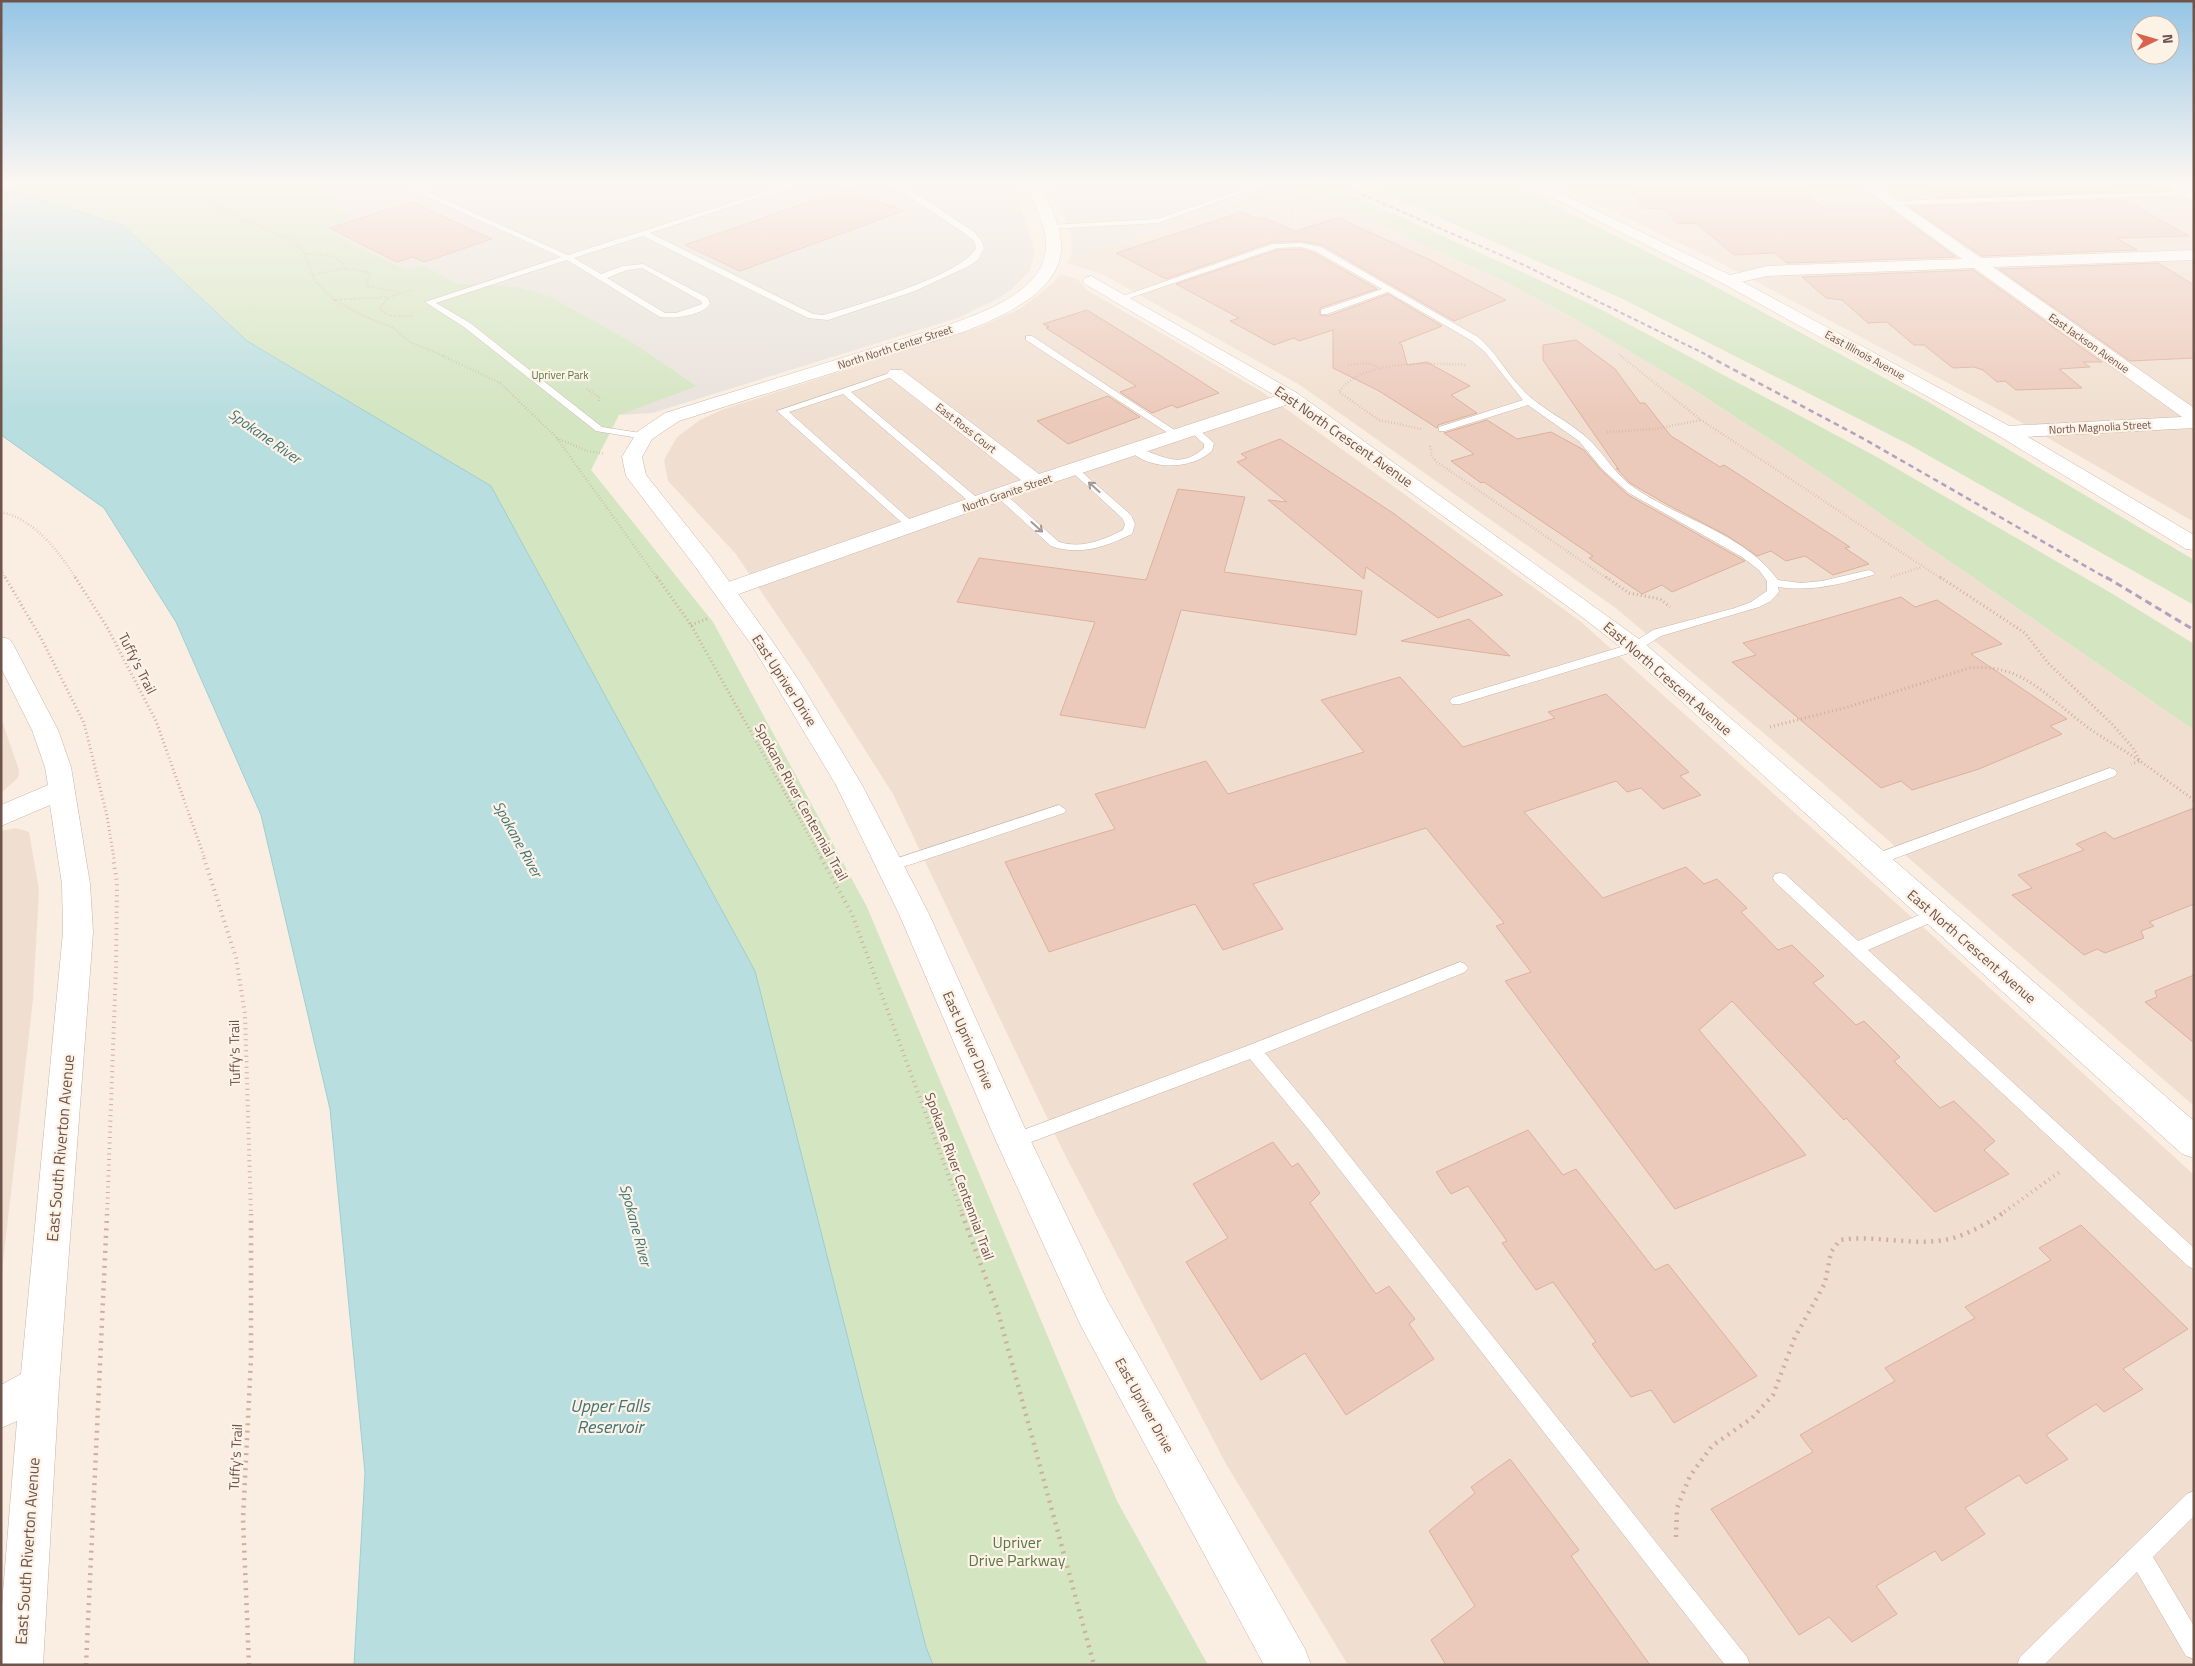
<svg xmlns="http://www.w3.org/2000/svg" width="2195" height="1666" viewBox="0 0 2195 1666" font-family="'Titillium Web',sans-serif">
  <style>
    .residential { fill: #f0dfd0 }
    .industrial { fill: #e8e1dc }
    .green { fill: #d3e5c1 }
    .water { fill: #b8dee0; stroke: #9fced1 }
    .building { fill: #eccabb; stroke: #ddb09d }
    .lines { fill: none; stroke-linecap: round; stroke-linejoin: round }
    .lane-casing { stroke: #c8b5aa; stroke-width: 1 }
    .street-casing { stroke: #c8b5aa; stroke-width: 1 }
    .secondary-casing { stroke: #ceb6aa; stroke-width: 1 }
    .path-far4 { stroke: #d0ae9f; stroke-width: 2; stroke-dasharray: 0.5 2; stroke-linecap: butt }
    .path-far3 { stroke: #d0ae9f; stroke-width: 2.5; stroke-dasharray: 0.5 2.5; stroke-linecap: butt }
    .path-far2 { stroke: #d0ae9f; stroke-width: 3; stroke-dasharray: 1 3; stroke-linecap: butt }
    .path-far1 { stroke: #d0ae9f; stroke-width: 4; stroke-dasharray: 1 4.5; stroke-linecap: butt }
    .path { stroke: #d0ae9f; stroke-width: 4.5; stroke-dasharray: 2 5.5; stroke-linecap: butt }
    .lane { fill: #fff; fill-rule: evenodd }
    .street { fill: #fff; fill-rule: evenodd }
    .secondary { fill: #fff; fill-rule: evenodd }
    .rail-far2 { stroke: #b0a2c0; stroke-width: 2; stroke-dasharray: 4.5 3; stroke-linecap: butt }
    .rail-far1 { stroke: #b0a2c0; stroke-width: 2.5; stroke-dasharray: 5.5 4; stroke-linecap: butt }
    .rail { stroke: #b0a2c0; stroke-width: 3; stroke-dasharray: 7 4.5; stroke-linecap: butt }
    .oneway { stroke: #a89893 }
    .labels { text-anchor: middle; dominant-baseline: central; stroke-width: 4.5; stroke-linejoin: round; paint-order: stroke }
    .far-street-label { font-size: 11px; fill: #6e544b; stroke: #fdf2e6 }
    .far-park-label { font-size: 11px; fill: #597847; stroke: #fdf2e6 }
    .street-label { font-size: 14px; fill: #6e544b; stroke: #fdf2e6 }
    .water-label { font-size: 15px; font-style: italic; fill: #437579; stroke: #fdf2e6 }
    .near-street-label { font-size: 16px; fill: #6e544b; stroke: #fdf2e6 }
    .near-park-label { font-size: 16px; fill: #597847; stroke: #fdf2e6 }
    .near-water-label { font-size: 18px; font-style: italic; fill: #437579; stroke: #fdf2e6 }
  </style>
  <rect width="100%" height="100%" fill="#f9eee1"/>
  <g class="residential">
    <polygon points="1297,182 1299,187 1503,281 1572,317 1696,391 1823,474 2194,730 2194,1106 1820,781 1617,609 1300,385 1102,274 1067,263 1069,260"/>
    <polygon points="1552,182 2194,182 2194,522 2003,412 1717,261"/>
    <polygon points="1060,275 1078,279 1087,290 1264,393 1580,621 1934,937 2194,1175 2194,1665 1348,1665 1226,1464 1063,1151 893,794 813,668 735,553 668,481 664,460 677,437 700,420 724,409 980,327 1021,308 1052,284"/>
    <polygon points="1,718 19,770 18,778 1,793"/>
    <polygon points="16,828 29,832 39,890 33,999 1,1280 1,831"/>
  </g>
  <g class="industrial">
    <polygon points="297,182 1013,182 1035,252 1030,270 1012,289 997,299 958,318 652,413 619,415 696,385 635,344 550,296 518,287 456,283 422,265 407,270 354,245 325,228 334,204 322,187"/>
    <polygon points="1051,182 1296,182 1069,260 1072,252 1071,235"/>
  </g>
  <g class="green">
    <polygon points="1,182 297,182 334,193 335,204 354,219 325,228 354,245 407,270 422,265 456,283 518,287 550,296 635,344 697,386 619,415 591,470 713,622 867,907 1117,1501 1208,1665 933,1665 491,486 247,341 124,226 1,187"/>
    <polygon points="1297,182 1323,182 1529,275 1604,311 1875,456 2111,593 2194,644 2194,730 1823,474 1696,391 1572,317 1503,281 1299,187"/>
    <polygon points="1359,182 1508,182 1703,280 1925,400 2194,560 2194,605 1908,444 1623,299"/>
  </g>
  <polygon class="water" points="1,187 124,226 247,341 491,486 755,971 926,1647 933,1665 354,1665 365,1473 330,1109 261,815 176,622 104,508 1,435"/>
  <g class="building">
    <polygon points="1625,182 1790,182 1824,208 1888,208 1956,257 1787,263 1775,253 1734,255 1696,223 1678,224 1663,208 1644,209"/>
    <polygon points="2023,184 2026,186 2098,185 2110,192 1938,198 1926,189"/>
    <polygon points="847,189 903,211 740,271 685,245"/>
    <polygon points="2123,199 2189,236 2116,238 2137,250 1982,256 1910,207"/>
    <polygon points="412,202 492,239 424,262 413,257 397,262 329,228"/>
    <polygon points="1242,212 1258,219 1263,217 1295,231 1339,218 1428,259 1506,300 1454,321 1322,245 1301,241 1272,242 1166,279 1116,253"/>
    <polygon points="1301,249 1314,253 1377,289 1320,308 1320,315 1328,316 1388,294 1442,326 1399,343 1402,345 1407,365 1427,362 1470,386 1451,395 1477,413 1438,425 1437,428 1379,391 1333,368 1333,330 1299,341 1294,338 1274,345 1230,321 1239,318 1176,284 1277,250"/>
    <polygon points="2158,263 2194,285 2194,358 2130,361 1999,269"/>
    <polygon points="1973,270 2102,362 2083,362 2090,367 2059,369 2082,388 2016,390 2005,381 1997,382 1983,370 1974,367 1953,368 1924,345 1914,345 1887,322 1868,323 1842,300 1826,298 1802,277"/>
    <polygon points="1087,310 1161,356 1219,393 1177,408 1172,405 1152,413 1120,392 1136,386 1046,328 1049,327 1043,324"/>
    <polygon points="1576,340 1615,369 1640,403 1645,403 1671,436 1720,467 1724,465 1735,472 1850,547 1845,548 1869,564 1833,575 1805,556 1786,561 1771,551 1757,556 1728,536 1668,505 1630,483 1616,468 1619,470 1543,360 1543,345"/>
    <polygon points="1108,396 1140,417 1068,444 1037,421"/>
    <polygon points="1487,420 1517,439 1551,432 1584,450 1602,471 1628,495 1745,561 1672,592 1662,585 1642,594 1589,558 1593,556 1484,482 1481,483 1451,461 1474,454 1444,433"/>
    <polygon points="1280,439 1393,513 1503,595 1438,618 1366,567 1364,579 1268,500 1287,502 1237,462 1247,458 1241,454"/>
    <polygon points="1178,489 1245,497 1224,572 1362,591 1356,635 1181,610 1145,728 1060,715 1095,622 957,602 979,558 1146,580"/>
    <polygon points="1901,597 1915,607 1937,600 2002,644 1971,654 2067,719 2050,726 2062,734 1979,769 1912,790 1901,781 1881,788 1732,662 1756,655 1743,643"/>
    <polygon points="1469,619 1510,656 1401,641"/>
    <polygon points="1400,677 1463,747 1555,718 1548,712 1606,694 1689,772 1680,776 1701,795 1663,809 1641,788 1627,792 1616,781 1524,812 1603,898 1686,867 1704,884 1717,879 1747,908 1741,912 1778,950 1792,945 1824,976 1813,983 1856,1025 1864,1021 1900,1057 1894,1061 1940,1108 1954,1101 1995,1141 1984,1150 2009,1174 1935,1212 1846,1118 1844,1120 1732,1001 1699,1030 1806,1155 1675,1209 1505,981 1531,972 1496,926 1504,923 1426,828 1253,884 1283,929 1223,950 1195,904 1049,952 1005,862 1115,829 1095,794 1206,761 1228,794 1364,752 1321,700"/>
    <polygon points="2194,808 2194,904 2149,922 2154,926 2141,931 2144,938 2105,953 2097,949 2084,955 2012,895 2032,888 2018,875 2084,850 2076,844 2105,832 2114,839"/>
    <polygon points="2194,975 2194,1043 2145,1002 2157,997 2155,991"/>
    <polygon points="1528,1130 1563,1175 1576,1169 1655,1270 1668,1264 1757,1376 1674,1423 1651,1390 1631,1397 1592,1344 1596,1342 1553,1282 1536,1290 1502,1243 1507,1241 1468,1186 1451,1194 1436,1172"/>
    <polygon points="1273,1142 1292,1167 1298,1163 1320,1193 1310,1203 1376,1294 1389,1286 1415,1319 1409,1324 1434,1359 1346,1415 1305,1353 1261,1380 1186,1262 1228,1238 1193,1184"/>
    <polygon points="2081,1225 2188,1329 2123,1369 2143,1389 2104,1412 2096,1404 2046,1435 2068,1459 2026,1484 2019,1475 1965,1508 1985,1534 1942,1561 1935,1551 1876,1586 1897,1614 1852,1642 1829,1617 1799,1635 1711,1509 1813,1452 1800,1435 1895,1381 1885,1368 1975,1318 1965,1307 2051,1260 2039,1248"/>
    <polygon points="1510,1459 1579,1550 1571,1556 1650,1665 1446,1665 1431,1640 1475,1606 1429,1531 1475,1493 1471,1487"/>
  </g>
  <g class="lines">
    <defs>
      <g id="lane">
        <path d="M395 182H403L419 189 438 182H446L425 191 568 255 796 182H805L650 233 813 314 824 315C857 305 962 276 976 248L974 241 967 235 898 189 879 182C908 182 948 216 973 231L981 240 984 248 978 260 969 266 915 291 828 320 808 318 643 236 574 258 601 274 623 266 643 264 708 298 710 304C701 316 674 319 660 317L567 260 436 303 470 323 602 427 647 434 649 436 644 439 596 431 464 327 425 302 561 257ZM642 268 701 301 702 304 676 313H665L607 278 627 270Z"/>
        <polygon points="1265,182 1273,182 1158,223 1049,229 1045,227 1049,225 1157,219"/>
        <polygon points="2194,191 2194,195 1892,205 1888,203 1892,201"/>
        <path d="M1301 243 1321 247 1478 337C1496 352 1506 373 1522 389 1540 409 1566 419 1586 437 1602 451 1612 470 1629 484 1676 519 1742 531 1778 580L1801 583 1822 581 1869 570 1875 573 1873 575C1841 584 1812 592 1778 587L1779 592 1771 601 1759 607 1661 636 1639 650 1460 704H1452L1450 701 1452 698 1631 644 1653 630 1735 608 1751 602 1767 591V581L1759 570 1742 557 1629 493 1603 470 1579 441 1528 405 1445 431H1439V427L1523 400 1485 352 1472 341 1388 292 1327 314H1321V310L1382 289 1315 251 1301 247 1277 248 1124 300 1117 298 1273 244Z"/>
        <polygon points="1026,336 1032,336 1182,435 1174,437 1026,340"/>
        <polygon points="893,372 900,374 851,392 981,501 981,505 973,505 843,394 789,412 917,526 912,529 908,528 777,411"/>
        <path d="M1191 428H1197L1214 443 1212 451C1191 470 1150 471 1129 450L1134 447C1161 454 1178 471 1204 448V444L1191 432Z"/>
        <path d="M1075 466 1131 515 1135 524 1132 534C1105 547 1080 556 1051 546L995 495 1000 492 1004 493 1059 542C1082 549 1103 540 1123 530L1125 524 1122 518 1071 471V467Z"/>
        <polygon points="2110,768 2115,770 2117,773 2115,776 1880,864 1870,864 1868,860 1870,856"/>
        <polygon points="1059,805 1066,810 1064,813 891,871 886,870 884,866 886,862"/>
        <polygon points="1780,873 1785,874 1858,941 1931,910 1941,910 1943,914 1941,918 1868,950 2194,1248 2194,1269 2188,1266 1775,882 1773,878 1775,874"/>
        <polygon points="1460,962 1465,964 1468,968 1465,972 1265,1053 1321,1120 1747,1657 1750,1665 1725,1665 1309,1130 1250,1059 1013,1149 1007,1146 1005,1141 1007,1136 1247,1046"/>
        <polygon points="2194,1491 2194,1516 2153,1557 2194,1626 2194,1659 2186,1656 2137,1572 2044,1665 2017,1665 2020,1657 2187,1494"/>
      </g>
      <g id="street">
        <polygon points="1856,182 1871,182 1981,258 2194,250 2194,260 1993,267 2194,408 2194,428 2006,438 1999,436 1996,432 1999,428 2006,426 2182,417 1974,268 1767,276 1728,285 1722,283 1720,280 1722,277 1767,266 1962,259"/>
        <polygon points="2158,182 2175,182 2194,191 2194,201"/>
        <polygon points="1091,276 1297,393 1643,642 2194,1121 2194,1158 2182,1154 1627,652 1582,617 1289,404 1043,486 733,596 725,598 717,596 714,591 717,586 1021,480 890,378 887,374 890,370 902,370 1039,474 1276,396 1085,284 1083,281 1085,278"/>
        <polygon points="1,637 9,639 13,644 58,730 71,767 90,884 93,932 59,1385 43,1665 1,1665 1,1617 17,1421 1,1428 1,1385 21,1374 63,932 62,884 50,805 1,826 1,805 48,785 45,767 32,730 1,668"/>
      </g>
      <g id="secondary">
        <path d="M1025 182H1039C1047 201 1060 222 1061 243 1065 291 999 318 963 332L679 421 652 439 642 457 646 475 710 555 770 638 798 679 862 785 929 914 1027 1133 1107 1300 1305 1649 1311 1665H1264L1081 1326 996 1141 899 914 836 785 753 647 694 565 626 476 622 457 637 432 665 413 951 324C986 311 1047 290 1046 244 1046 223 1032 201 1025 182Z"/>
        <polygon points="1521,182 1538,182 1734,277 2013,428 2194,535 2194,550 2186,549 1999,436 1722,283"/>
      </g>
    </defs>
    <use href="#lane" class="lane-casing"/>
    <use href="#street" class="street-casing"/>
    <use href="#secondary" class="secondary-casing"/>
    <g class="path-far4">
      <polyline points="175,182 199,193 236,217 294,241 305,254 315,281 334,300 366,317 392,327 410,342 446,357"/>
      <polyline points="1291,226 1291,201 1308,198"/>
      <path d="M305 254C321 255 337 252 345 268L368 272 370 275 365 286 400 292"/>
      <polyline points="312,275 345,268"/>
      <path d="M412 290 389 297 380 308C386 319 403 316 414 316"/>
      <polyline points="334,300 388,297"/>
      <polyline points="1619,354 1623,357"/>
    </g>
    <g class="path-far3">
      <polyline points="443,356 500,383 556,437 658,579"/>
      <polyline points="1621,356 1701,420 1942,579"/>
      <polyline points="1348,365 1368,363 1380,368"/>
      <polyline points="587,389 599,397 599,401"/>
      <path d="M1421 429 1379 420 1339 392C1361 359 1432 363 1467 365"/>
      <polyline points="1607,432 1655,429 1701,420"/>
      <polyline points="557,438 587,451 605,454"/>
      <polyline points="1430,446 1432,457 1437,462 1608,579"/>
      <path d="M1 512C34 519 59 551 76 579"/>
      <polyline points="1,570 6,579"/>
      <polyline points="1891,577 1922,567"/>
    </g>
    <g class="path-far2">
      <polyline points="5,577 41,638 84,723 107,816 114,859"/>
      <polyline points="75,577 107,627 156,721 205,859"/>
      <polyline points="657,577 691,625 822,859"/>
      <polyline points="1606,577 1629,593 1660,599 1670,607"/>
      <polyline points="1940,577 2025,633 2048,663 2112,724 2133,748 2140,761 2194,800"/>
      <polyline points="691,625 709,618"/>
      <path d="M1770 727 1848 707 1969 668C2021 663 2044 694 2082 723 2100 737 2121 748 2140 761L2131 764"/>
    </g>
    <g class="path-far1">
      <polyline points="204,858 236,958 245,1014 251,1215"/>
      <polyline points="821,858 852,914 963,1215"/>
      <polyline points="107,1215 116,967 117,882 113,858"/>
      <polyline points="2000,1215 2061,1171"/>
    </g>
    <g class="path">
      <polyline points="962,1214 997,1308 1094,1665"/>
      <path d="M1676 1537 1677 1508 1690 1476 1712 1446 1752 1418 1773 1395 1795 1337 1825 1283 1831 1252 1840 1240C1877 1234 1916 1248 1953 1238 1970 1233 1986 1224 2002 1214"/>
      <polyline points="86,1665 107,1214"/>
      <polyline points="249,1665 243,1519 251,1359 251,1214"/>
    </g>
    <use href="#lane" class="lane"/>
    <use href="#street" class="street"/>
    <use href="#secondary" class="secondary"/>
    <polyline class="rail-far2" points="1334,182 1526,266 1711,357"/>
    <polyline class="rail-far1" points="1708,356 1864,439 2108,579"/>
    <polyline class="rail" points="2106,577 2194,630"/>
  </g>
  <defs><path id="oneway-shaft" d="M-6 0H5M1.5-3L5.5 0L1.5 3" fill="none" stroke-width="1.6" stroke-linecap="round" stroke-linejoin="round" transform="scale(1.25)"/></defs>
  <g class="oneway">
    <use href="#oneway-shaft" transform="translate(1094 487) rotate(-138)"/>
    <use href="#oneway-shaft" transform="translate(1037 527) rotate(42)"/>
  </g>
  <linearGradient id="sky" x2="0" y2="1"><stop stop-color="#95c5e5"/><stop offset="0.44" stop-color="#fcf7f2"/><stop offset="1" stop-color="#fcf7f2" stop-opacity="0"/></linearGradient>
  <rect width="2195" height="415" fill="url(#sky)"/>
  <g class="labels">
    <g class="far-street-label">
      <text transform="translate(2089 343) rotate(35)">East Jackson Avenue</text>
      <text transform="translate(895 347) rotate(-18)">North North Center Street</text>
      <text transform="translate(1865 355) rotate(29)">East Illinois Avenue</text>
      <text transform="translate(2100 427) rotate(-3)">North Magnolia Street</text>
      <text transform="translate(966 428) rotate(38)">East Ross Court</text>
      <text transform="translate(1007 493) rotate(-19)">North Granite Street</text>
    </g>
    <g class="far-park-label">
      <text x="560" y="375">Upriver Park</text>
    </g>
    <g class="street-label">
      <text transform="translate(1344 436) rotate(35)">East North Crescent Avenue</text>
      <text transform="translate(138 663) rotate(63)">Tuffy's Trail</text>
      <text transform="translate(1668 678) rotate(41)">East North Crescent Avenue</text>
      <text transform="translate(785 680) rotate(57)">East Upriver Drive</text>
      <text transform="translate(802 802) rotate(61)">Spokane River Centennial Trail</text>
      <text transform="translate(1972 946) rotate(41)">East North Crescent Avenue</text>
      <text transform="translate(969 1040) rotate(66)">East Upriver Drive</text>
      <text transform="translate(234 1053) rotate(-91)">Tuffy's Trail</text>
      <text transform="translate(960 1176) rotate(70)">Spokane River Centennial Trail</text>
      <text transform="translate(1145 1405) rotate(61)">East Upriver Drive</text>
      <text transform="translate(235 1457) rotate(-87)">Tuffy's Trail</text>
    </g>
    <g class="water-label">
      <text transform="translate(265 436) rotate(35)">Spokane River</text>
      <text transform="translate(518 839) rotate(61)">Spokane River</text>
      <text transform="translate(636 1225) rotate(75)">Spokane River</text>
    </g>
    <g class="near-street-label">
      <text transform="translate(60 1148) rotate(-85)">East South Riverton Avenue</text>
      <text transform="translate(27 1551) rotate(-86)">East South Riverton Avenue</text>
    </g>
    <g class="near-park-label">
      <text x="1017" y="1542">Upriver<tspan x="1017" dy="18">Drive Parkway</tspan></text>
    </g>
    <g class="near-water-label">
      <text x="610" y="1405">Upper Falls<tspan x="610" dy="21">Reservoir</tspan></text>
    </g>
  </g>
  <rect width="2195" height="1666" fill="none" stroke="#6e544b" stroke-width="5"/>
  <g transform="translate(2155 40) rotate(85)"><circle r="24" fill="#fdf2e6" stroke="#c4b3a8"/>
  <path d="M0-4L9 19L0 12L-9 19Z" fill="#d86351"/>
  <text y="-8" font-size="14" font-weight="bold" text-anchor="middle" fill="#6e544b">N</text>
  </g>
</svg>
